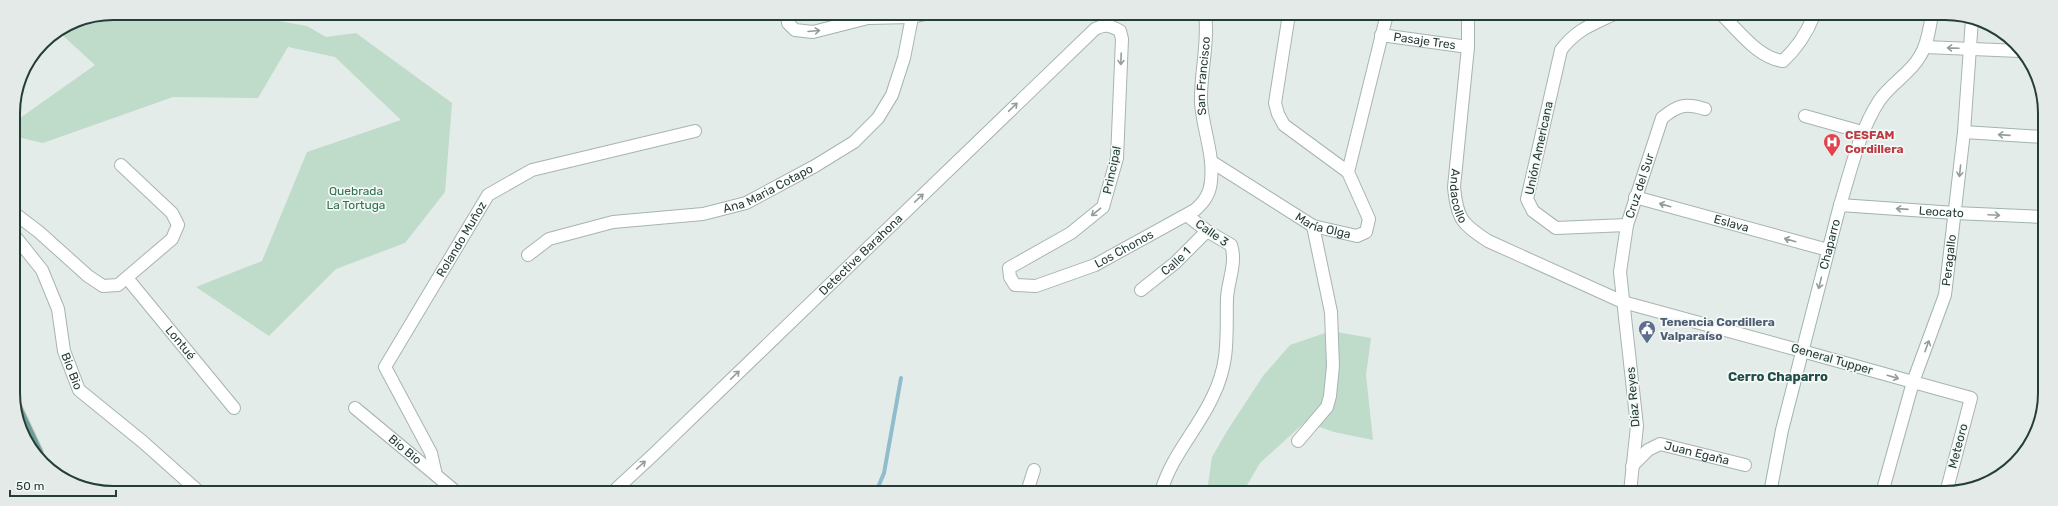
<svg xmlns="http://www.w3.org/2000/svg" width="2058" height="506" viewBox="0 0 2058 506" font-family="Rubik,sans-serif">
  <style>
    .green { fill: #bfdbca }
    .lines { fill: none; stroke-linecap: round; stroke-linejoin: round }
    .stream { stroke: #91bccc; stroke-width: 4 }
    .street-casing { stroke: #a7b4b1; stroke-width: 14 }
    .secondary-casing { stroke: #a0b4af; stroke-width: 14 }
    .primary-casing { stroke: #c2c9c8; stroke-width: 14 }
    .street { stroke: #fff; stroke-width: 12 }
    .secondary { stroke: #fff; stroke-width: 12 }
    .primary { stroke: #6d9e97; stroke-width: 12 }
    .oneway { stroke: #929e9c }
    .labels { text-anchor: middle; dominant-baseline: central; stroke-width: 3.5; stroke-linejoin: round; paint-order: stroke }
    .street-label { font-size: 12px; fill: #253d39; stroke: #f4f9f7 }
    .health-label { font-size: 12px; font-weight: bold; fill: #be3a42; stroke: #f4f9f7; text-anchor: start }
    .park-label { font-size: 12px; fill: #327051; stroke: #f4f9f7 }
    .service-label { font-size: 12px; font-weight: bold; fill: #4e5e75; stroke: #f4f9f7; text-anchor: start }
    .neighbourhood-label { font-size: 13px; font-weight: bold; fill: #224d48; stroke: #f4f9f7 }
    .rim { fill: none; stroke: #253d39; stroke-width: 2 }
  </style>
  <rect width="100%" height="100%" fill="#e4ecea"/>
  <g class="green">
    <polygon points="113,13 232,13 307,26 326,37 356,33 452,103 445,192 405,243 336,269 269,336 196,287 262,261 307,152 401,120 335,57 288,47 258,98 173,97 43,143 13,136 13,123 95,65 59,32 75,21"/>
    <polygon points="1331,331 1371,338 1366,375 1373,440 1334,432 1305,422 1260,463 1243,492 1207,492 1212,457 1227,431 1263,376 1290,345"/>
  </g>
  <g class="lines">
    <polyline class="stream" points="876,492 884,473 901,378"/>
    <defs>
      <g id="street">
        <polyline points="1289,14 1275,103 1278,114 1284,125 1348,172"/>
        <path id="s1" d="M1468 14V47L1454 187C1457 219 1462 224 1488 241L1623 302 1802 351"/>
        <path d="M1612 15C1591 25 1576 30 1561 50L1527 199 1533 211 1556 228 1627 225"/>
        <path d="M1722 15C1739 31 1758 58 1783 61 1797 48 1807 33 1814 15"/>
        <path id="s2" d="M1381 35 1468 47"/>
        <polyline points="1925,47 2020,51"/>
        <polyline points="1805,116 1862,132"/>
        <polyline points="1964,132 1972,19"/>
        <path id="s3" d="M1212 162 1313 226 1357 236 1366 232 1369 219 1348 172 1387 14"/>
        <path id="s4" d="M1635 197 1828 250"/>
        <path d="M1840 205C1851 170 1859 132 1879 101 1890 84 1911 73 1920 56 1928 44 1929 29 1932 15"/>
        <polyline points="14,213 39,232 88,276 103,286 118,285 172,239 178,225 172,213 121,165"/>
        <path id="s5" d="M14 235 42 270 58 309 64 351 79 390 143 442 198 491"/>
        <path id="s6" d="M528 255 549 239 613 222 703 214 746 203 815 166 854 142 878 118 892 95 904 58 912 17"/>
        <path id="s7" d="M127 278 234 408"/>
        <path id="s8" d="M1141 290 1175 263 1207 231"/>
        <path id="s9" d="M355 408 455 491"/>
        <polyline points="1298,441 1327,407 1330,396 1333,366 1331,312 1313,226"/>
        <path id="s10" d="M1632 466 1648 450 1660 444 1745 465"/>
        <path id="s11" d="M436 475 431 453 385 367 488 195 532 170 695 131"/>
        <path id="s12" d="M613 492 653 455 1095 29C1105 24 1110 25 1120 31L1122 39 1117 158 1103 207 1071 233 1009 268 1010 277 1015 285 1036 286 1095 265 1195 210C1204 202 1210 194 1211 181 1214 154 1203 130 1201 103 1200 73 1209 43 1205 14"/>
        <polyline points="1027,492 1034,470"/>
        <path d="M1161 492C1171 456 1198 429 1213 396 1230 361 1226 336 1227 298 1228 281 1237 262 1231 245L1207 231 1188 216"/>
        <path id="s13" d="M1630 492 1637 426 1620 272 1627 225 1662 118C1678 105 1685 103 1705 109"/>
        <polyline points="1882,493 1913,382 1971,398 1946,493"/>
      </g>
      <g id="secondary">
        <polyline points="787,14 788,23 795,30 813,32 868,18 912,17 925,14"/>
        <path id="s14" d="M1802 351 1913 382 1945 295 1964 132 2043 137"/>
        <path id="s15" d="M1770 493 1782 430 1840 205 1955 213 2043 217"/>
      </g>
      <polyline id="primary" points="15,406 37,453"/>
    </defs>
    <use href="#street" class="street-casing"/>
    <use href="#secondary" class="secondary-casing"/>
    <use href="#primary" class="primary-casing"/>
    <use href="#street" class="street"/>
    <use href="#secondary" class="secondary"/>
    <use href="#primary" class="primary"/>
  </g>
  <defs><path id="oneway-shaft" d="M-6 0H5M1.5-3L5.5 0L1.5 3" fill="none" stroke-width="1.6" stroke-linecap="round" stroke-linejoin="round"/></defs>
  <g class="oneway">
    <use href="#oneway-shaft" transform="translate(814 31) rotate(-5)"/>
    <use href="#oneway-shaft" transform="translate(1953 48) rotate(-178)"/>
    <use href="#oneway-shaft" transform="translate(1121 59) rotate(92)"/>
    <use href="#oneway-shaft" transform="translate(1013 107) rotate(-44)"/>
    <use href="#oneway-shaft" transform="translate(2004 135) rotate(-176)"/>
    <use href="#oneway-shaft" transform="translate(1960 171) rotate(96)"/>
    <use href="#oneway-shaft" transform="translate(919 198) rotate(-44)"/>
    <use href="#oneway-shaft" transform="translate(1665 205) rotate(-164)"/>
    <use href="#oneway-shaft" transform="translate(1902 209) rotate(-176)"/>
    <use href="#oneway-shaft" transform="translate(1096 212) rotate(141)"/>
    <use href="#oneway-shaft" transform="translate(1994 215) rotate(3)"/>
    <use href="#oneway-shaft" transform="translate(1790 240) rotate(-164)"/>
    <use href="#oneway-shaft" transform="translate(1820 283) rotate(104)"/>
    <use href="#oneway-shaft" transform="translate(1927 346) rotate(-70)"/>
    <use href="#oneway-shaft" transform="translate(735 375) rotate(-44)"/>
    <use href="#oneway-shaft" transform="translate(1893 377) rotate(16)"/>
    <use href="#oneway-shaft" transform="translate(641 465) rotate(-42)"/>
  </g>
  <defs>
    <symbol id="hospital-pin" viewBox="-11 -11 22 30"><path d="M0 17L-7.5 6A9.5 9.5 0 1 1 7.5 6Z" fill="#e0444e" stroke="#f4f9f7"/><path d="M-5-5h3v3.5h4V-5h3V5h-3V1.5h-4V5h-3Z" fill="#fff"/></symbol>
    <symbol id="civic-pin" viewBox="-11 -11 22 30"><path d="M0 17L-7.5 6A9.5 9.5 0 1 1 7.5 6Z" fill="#5c6f8a" stroke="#f4f9f7"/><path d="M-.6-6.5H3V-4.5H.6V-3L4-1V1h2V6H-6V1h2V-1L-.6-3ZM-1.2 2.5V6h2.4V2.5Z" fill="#fff"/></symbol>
  </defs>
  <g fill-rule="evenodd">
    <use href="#hospital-pin" x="1822" y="132" width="20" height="27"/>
    <use href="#civic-pin" x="1637" y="319" width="20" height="27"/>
  </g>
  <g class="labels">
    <g class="street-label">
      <text stroke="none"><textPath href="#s2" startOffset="44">Pasaje Tres</textPath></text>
      <text stroke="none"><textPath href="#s12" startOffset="1342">San Francisco</textPath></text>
      <text transform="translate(1539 148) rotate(-78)">Unión Americana</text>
      <text transform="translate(1112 170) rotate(-78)">Principal</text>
      <text stroke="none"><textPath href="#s13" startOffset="310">Cruz del Sur</textPath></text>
      <text stroke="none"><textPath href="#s6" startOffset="253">Ana Maria Cotapo</textPath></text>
      <text stroke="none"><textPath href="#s1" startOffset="183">Andacollo</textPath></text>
      <text stroke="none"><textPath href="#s15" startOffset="398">Leocato</textPath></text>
      <text stroke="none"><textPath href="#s4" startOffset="100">Eslava</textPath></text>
      <text stroke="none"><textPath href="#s3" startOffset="129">María Olga</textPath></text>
      <text transform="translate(1212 233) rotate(35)">Calle 3</text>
      <text stroke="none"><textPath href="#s11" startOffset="269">Rolando Muñoz</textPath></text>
      <text stroke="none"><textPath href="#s15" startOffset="256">Chaparro</textPath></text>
      <text stroke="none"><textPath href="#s12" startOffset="1121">Los Chonos</textPath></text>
      <text stroke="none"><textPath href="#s12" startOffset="343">Detective Barahona</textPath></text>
      <text stroke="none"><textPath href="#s14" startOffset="243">Peragallo</textPath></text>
      <text stroke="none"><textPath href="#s8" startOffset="45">Calle 1</textPath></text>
      <text stroke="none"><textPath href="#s7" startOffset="84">Lontué</textPath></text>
      <text transform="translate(1832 359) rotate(16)">General Tupper</text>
      <text stroke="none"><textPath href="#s5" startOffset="151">Bio Bio</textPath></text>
      <text transform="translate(1633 397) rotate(-95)">Díaz Reyes</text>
      <text transform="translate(1958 446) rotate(-75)">Meteoro</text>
      <text stroke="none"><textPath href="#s9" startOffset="65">Bio Bio</textPath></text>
      <text stroke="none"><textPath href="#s10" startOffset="74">Juan Egaña</textPath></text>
    </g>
    <g class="health-label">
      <text x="1845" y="135">CESFAM<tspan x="1845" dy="14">Cordillera</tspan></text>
    </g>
    <g class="park-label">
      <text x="356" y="191">Quebrada<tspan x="356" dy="14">La Tortuga</tspan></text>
    </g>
    <g class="service-label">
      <text x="1660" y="322">Tenencia Cordillera<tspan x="1660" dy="14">Valparaíso</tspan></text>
    </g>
    <g class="neighbourhood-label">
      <text x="1778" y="376">Cerro Chaparro</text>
    </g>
  </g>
  <path d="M0 0H2058V506H0ZM113 20H1945A93 93 0 0 1 2038 113V393A93 93 0 0 1 1945 486H113A93 93 0 0 1 20 393V113A93 93 0 0 1 113 20Z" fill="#e3eae8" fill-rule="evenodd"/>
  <path class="rim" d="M113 20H1945A93 93 0 0 1 2038 113V393A93 93 0 0 1 1945 486H113A93 93 0 0 1 20 393V113A93 93 0 0 1 113 20Z"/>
  <path d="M10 490v6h106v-6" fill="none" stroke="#253d39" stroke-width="2"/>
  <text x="16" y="490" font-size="12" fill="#253d39" stroke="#f4f9f7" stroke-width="3" paint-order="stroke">50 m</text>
</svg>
